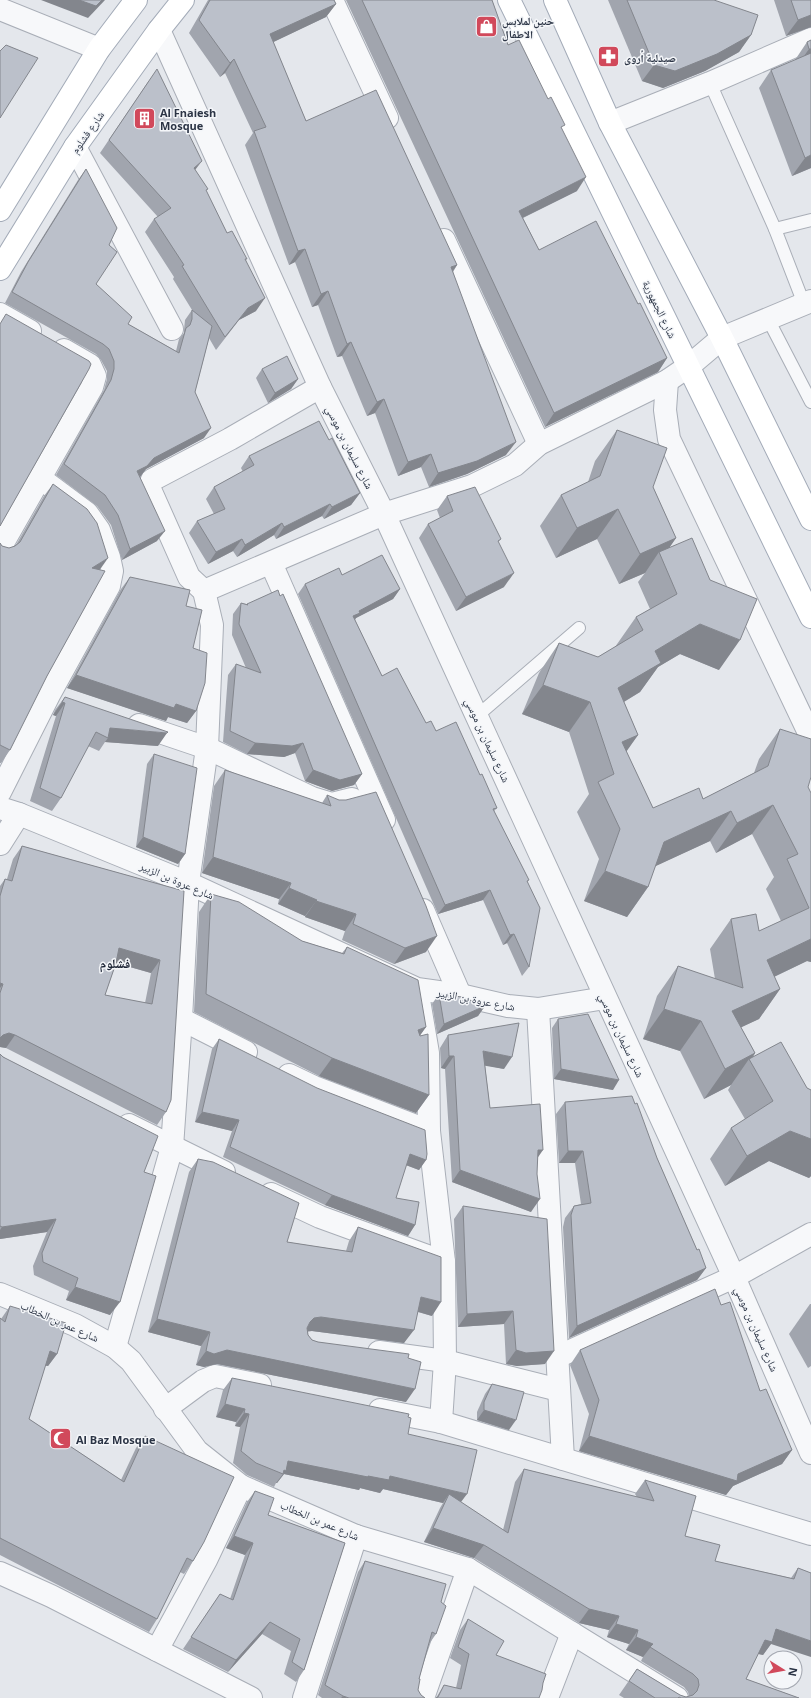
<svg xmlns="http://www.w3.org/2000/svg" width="811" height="1698" viewBox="0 0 811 1698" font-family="'Open Sans','Noto Naskh Arabic',sans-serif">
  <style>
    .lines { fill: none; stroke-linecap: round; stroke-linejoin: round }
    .lane-casing { stroke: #a9aeb7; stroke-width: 14 }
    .street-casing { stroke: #a9aeb7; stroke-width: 24 }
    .primary-casing { stroke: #a3abb8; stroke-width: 24 }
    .lane { stroke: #f7f8fa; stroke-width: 12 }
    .street { stroke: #f7f8fa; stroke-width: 22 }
    .primary { stroke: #fff; stroke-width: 22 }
    .wall { fill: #a1a5ae; fill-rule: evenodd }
    .shaded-wall { fill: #83868d }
    .building { fill: #bbc0ca; stroke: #83868d; fill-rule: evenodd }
    .labels { text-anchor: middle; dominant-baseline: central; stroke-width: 3; stroke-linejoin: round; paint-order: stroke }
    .poi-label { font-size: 11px; font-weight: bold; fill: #2b3445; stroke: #f4f6f9; text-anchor: start }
    .street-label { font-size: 11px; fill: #2b3445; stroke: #f4f6f9 }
    .quarter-label { font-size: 13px; font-weight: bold; fill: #1d2536; stroke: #f4f6f9 }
  </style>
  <rect width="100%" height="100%" fill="#e4e7ec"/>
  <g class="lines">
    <defs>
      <g id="lane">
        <polyline points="710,83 775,229 804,304"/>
        <polyline points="775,229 811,220"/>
        <polyline points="768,319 811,402"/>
        <polyline points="477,716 579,628"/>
      </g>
      <g id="street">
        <polyline points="332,0 387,118"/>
        <polyline points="0,9 99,49"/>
        <polyline points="159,30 320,387 384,514 734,1277 811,1453"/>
        <polyline points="610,123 710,83 811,39"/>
        <polyline points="75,147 172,329"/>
        <polyline points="444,240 539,444"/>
        <polyline points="0,314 30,331"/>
        <polyline points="667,381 665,410 669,439 811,737"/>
        <polyline points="0,548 92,387 95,376 90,365 64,350"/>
        <polyline points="271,563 384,820"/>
        <polyline points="204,591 384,514 472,486 515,465 539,444 667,381 689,366 722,338 811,301"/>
        <polyline points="139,725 207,748 312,798 332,804 352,799"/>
        <polyline points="0,792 49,695 109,586 112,571 109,557 99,530 87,513 40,478"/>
        <polyline points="0,808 19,814 188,883 417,989 460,995 508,1006 538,1009 605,998"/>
        <polyline points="0,844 19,814"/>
        <polyline points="423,910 460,995"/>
        <polyline points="419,1000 428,1053 429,1131 444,1262 445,1361 441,1422"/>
        <polyline points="538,1009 563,1459"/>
        <polyline points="181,1019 246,1052"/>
        <polyline points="289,1075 314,1087 429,1131"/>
        <polyline points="129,1125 224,1172"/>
        <polyline points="271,1194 320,1217 444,1262"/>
        <polyline points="0,1294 75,1325 115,1347 131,1361 197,1451 241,1486 356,1536 468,1569 677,1698"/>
        <polyline points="115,1347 172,1147 181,1019 188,883 207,748 212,625 204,591 189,577 149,487 152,480 230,439 320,387"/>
        <polyline points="379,1352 445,1361 559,1390"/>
        <polyline points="557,1357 734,1277 811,1234"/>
        <polyline points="165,1409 203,1381 215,1376 260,1385"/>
        <polyline points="380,1410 441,1422 811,1534"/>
        <polyline points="0,1573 51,1596 251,1698"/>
        <polyline points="157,1650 206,1560 241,1486"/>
        <polyline points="304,1698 356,1536"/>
        <polyline points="423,1698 468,1569"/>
        <polyline points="547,1698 572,1633"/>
      </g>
      <g id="primary">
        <polyline points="509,0 811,617"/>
        <polyline points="555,0 610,123 722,338 811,519"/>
        <polyline points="0,210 99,49 136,0"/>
        <polyline points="0,269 75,147 159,30 183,0"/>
      </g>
    </defs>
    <use href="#lane" class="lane-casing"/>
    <use href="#street" class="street-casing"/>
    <use href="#primary" class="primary-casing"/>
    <use href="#lane" class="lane"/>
    <use href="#street" class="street"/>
    <use href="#primary" class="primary"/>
  </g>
  <g class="wall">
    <polygon points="208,0 334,0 336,4 326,17 273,42 306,121 457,265 453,272 506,455 467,474 429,487 421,467 398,476 375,413 367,416 342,356 337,357 318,305 312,307 295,262 289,265 245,145 253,133 225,73 220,77 189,33"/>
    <polygon points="346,0 492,0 508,45 562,129 577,191 523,218 539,250 638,304 667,358 658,372 545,427"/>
    <polygon points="608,0 714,0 751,35 739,52 705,71 663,88 642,81"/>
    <polygon points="774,0 811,0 811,27 786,36"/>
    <polygon points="811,40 811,168 792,176 759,88 771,70 795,60 807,42"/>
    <polygon points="148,82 195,170 227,233 246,260 256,311 239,320 216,350 209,338 195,392 204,438 146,469 140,477 157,541 122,560 111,525 97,506 56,475 104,390 107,379 107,371 101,360 96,354 5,303 21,272 78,180 86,169 109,245 96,284 128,324 176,351 179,339 184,333 184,330 185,320 192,310 173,279 174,277 145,232 154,219 158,217 100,153"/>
    <polygon points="262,369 298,379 291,389 268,403 256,378"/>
    <polygon points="617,430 653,487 676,538 669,548 719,670 680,654 658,667 640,692 624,702 638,735 626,751 653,808 703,799 754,773 759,759 780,729 808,787 811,962 807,961 774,977 780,989 759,1019 741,1027 755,1053 753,1057 807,1088 811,1090 811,1176 809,1178 769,1161 725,1186 710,1159 731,1128 745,1119 728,1090 731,1085 704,1099 680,1051 643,1039 657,996 678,966 715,979 710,949 731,919 759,931 781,921 766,889 774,877 752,834 716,853 710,841 655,866 648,887 627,917 584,901 599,859 577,812 589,794 569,732 522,714 539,673 559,643 598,657 615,647 636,617 650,609 638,582 645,573 619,584 597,539 556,558 540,526 561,495 588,482 595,461"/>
    <polygon points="329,440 360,493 351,505 324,519 322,516 276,539 274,535 237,557 233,551 208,564 189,533 197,521 214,514 206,499 214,487 243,472 241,468 249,456"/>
    <polygon points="53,484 100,570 10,750 1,763 0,763 0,543 2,546 9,548 15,546 16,545 44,496"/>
    <polygon points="447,496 501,539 498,542 504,587 456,611 419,538 428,524 440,518 437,510"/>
    <polygon points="342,575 400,589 393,599 356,618 355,620 382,676 426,723 436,731 480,775 497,808 494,811 528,882 529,967 522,976 507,943 503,945 483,900 438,914 298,594 305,584"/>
    <polygon points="130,577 186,606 193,648 196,711 187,723 168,717 166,721 67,688 121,589"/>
    <polygon points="241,603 246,604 247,604 362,774 354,785 332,791 305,781 295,753 284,757 247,754 223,742 228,675 236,664 246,668 232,635 233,614"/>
    <polygon points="65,697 158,746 105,742 99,751 88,746 61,798 52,811 30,801 56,716 53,715 55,710"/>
    <polygon points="154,754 185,854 178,864 136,847 147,764"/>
    <polygon points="225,770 322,803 327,795 426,952 394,964 342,940 345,931 305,917 305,916 278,904 279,899 202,873 214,786"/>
    <path d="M22 846 184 891 166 1112 157 1125 6 1048 0 1047V886L5 879H7L13 859ZM116 963 151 973 145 1003 105 995Z"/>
    <polygon points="211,894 302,941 342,953 347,947 426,1027 420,1035 429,1095 416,1113 319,1076 194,1012 199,912"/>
    <polygon points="439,994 485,1006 478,1016 437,1034 432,1004"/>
    <polygon points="558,1019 613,1090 554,1079 552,1028"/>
    <polygon points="448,1035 504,1069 485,1065 490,1108 538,1157 531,1212 452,1182 445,1069 441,1068 440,1048"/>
    <polygon points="219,1039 426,1160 419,1170 406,1165 396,1198 415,1225 408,1236 325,1205 223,1157 232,1131 195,1122 212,1049"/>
    <polygon points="0,1054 144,1172 110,1315 66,1300 69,1291 34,1275 33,1266 47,1232 0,1239"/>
    <polygon points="565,1102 635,1104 657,1158 697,1250 706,1268 697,1280 569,1338 563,1227 565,1218 574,1206 581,1204 575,1163 559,1163 556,1114"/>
    <polygon points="198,1159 287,1242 346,1251 349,1241 358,1227 432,1316 418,1312 404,1343 312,1331 308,1331 308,1335 312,1340 318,1342 408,1358 406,1402 217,1364 204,1367 196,1365 201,1346 148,1332 189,1172"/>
    <polygon points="463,1206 545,1364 517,1366 506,1364 504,1324 458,1327 454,1219"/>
    <polygon points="810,1304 811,1304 811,1366 808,1368 789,1334"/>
    <polygon points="721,1305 760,1391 792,1450 782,1464 733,1486 726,1495 579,1451 589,1414 570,1365 580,1350"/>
    <polygon points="10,1306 57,1354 48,1366 45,1366 29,1419 121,1480 136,1448 145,1436 193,1561 184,1574 180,1572 157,1619 149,1632 0,1555 0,1318 1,1319"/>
    <polygon points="232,1378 408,1417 408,1434 461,1502 503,1530 515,1482 524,1469 637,1497 635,1494 645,1480 685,1536 715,1561 791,1578 798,1568 811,1573 771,1644 763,1655 758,1654 746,1679 799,1698 624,1698 619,1695 637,1669 680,1695 686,1697 689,1696 688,1692 684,1687 641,1661 643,1657 626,1650 629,1644 607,1637 609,1630 579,1623 474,1558 424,1542 440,1508 443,1503 383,1489 380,1493 360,1488 359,1490 284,1474 277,1483 276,1483 274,1487 247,1475 233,1463 240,1427 235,1426 236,1422 216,1417 223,1390"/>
    <polygon points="492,1384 509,1430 477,1420 477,1412 485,1394"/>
    <polygon points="255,1491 268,1515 345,1543 304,1670 296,1682 284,1674 291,1651 262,1634 228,1672 183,1649 220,1594 230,1599 245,1555 226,1548 247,1502"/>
    <polygon points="365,1561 441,1602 436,1634 429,1644 419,1679 418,1690 421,1695 425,1698 322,1698 318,1695 358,1572"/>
    <polygon points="468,1619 496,1655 543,1683 436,1698 444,1685 456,1688 461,1665 450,1658 460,1630"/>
  </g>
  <g class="shaded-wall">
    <polygon points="41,0 105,0 88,18"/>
    <polygon points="336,4 326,17 261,48 270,34"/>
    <polygon points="811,15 811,27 786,36 798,20"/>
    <polygon points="751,35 739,52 705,71 663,88 642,81 654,65"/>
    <polygon points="809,49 811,49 811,59 797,66"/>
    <polygon points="234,59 225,73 220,77 230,63"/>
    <polygon points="811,155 811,168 792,176 805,158"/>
    <polygon points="202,161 192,174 194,168"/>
    <polygon points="586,177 577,191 510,224 519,211"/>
    <polygon points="305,249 295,262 289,265 298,251"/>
    <polygon points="457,265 448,278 451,267"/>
    <polygon points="328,291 318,305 312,307 321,294"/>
    <polygon points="265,298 256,311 239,320 216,350 248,308"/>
    <polygon points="351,342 342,356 337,357 347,344"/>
    <polygon points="667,358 658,372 545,427 554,413"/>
    <polygon points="298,379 291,389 268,403 275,393"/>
    <polygon points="384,399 375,413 367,416 377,402"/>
    <polygon points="211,428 204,438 146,469 140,477 137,471 154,458"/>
    <polygon points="516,442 506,455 467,474 429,487 438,473"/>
    <polygon points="431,454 421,467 398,476 408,462"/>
    <polygon points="360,493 351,505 324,519 332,507"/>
    <polygon points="330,504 322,516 276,539 284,527"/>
    <polygon points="618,509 597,539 556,558 577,528"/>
    <polygon points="282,523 274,535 237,557 245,545"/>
    <polygon points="165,531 157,541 122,560 130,549"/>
    <polygon points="676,538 662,558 659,552 645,573 619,584 640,554"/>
    <polygon points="242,539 233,551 208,564 216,552"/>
    <polygon points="108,558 99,571 92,568"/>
    <polygon points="514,573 504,587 456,611 466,597"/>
    <polygon points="400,589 393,599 356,618 353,622 353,616 359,611"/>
    <polygon points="700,624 740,640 719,670 680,654 658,667 640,692 597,718 618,688 655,651"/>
    <polygon points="76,675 176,704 196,711 187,723 168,717 166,721 67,688"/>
    <polygon points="543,685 590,702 569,732 522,714"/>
    <polygon points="62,702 65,703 56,716 53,715"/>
    <polygon points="110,728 167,733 158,746 105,742 108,738"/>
    <polygon points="638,735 617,765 622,742"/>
    <polygon points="255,743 303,743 295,753 284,757 247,754"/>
    <polygon points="313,770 362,774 354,785 332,791 305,781"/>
    <polygon points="773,805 752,834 716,853 737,823"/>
    <polygon points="731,811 710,841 643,872 664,842"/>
    <polygon points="143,837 185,854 178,864 136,847"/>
    <polygon points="213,857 291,883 279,899 202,873"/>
    <polygon points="605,871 648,887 627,917 584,901"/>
    <polygon points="289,888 317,900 305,916 278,904"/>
    <polygon points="490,890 483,900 438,914 445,905"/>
    <polygon points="316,901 356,914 345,931 305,917"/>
    <polygon points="514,934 507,943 503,945 510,935"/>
    <polygon points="437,936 426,952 394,964 405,948"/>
    <polygon points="811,939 811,962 807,961 746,990 767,960"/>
    <polygon points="119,948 160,960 151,973 109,961"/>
    <polygon points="0,983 3,984 0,988"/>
    <polygon points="780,989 759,1019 712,1041 732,1011"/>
    <polygon points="485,1006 478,1016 437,1034 444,1024"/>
    <polygon points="664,1009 701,1021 680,1051 643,1039"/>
    <polygon points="426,1027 414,1044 418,1030"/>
    <polygon points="9,1033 15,1035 6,1048 0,1047 0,1038 3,1035"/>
    <polygon points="483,1051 512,1057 504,1069 475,1064"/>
    <polygon points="755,1053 750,1061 749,1059 731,1085 704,1099 725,1069"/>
    <polygon points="449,1056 454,1056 445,1069 441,1068"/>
    <polygon points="332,1058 429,1095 416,1113 319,1076"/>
    <polygon points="561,1069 619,1080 613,1090 554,1079"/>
    <polygon points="202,1112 239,1120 232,1131 195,1122"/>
    <polygon points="790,1131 811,1139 811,1176 809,1178 769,1161 725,1186 747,1156"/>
    <polygon points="538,1150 543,1150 534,1163"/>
    <polygon points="568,1151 583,1151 575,1163 559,1163"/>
    <polygon points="410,1154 426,1160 419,1170 403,1164"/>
    <polygon points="460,1170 540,1199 531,1212 452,1182"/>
    <polygon points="332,1195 415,1225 408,1236 325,1205"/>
    <polygon points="56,1219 47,1232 0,1239 0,1230 2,1227"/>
    <polygon points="706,1268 697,1280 569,1338 577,1326"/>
    <polygon points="75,1287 120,1302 110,1315 66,1300"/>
    <polygon points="421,1297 441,1302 432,1316 412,1310"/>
    <polygon points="513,1311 504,1324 458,1327 467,1314"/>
    <polygon points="321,1317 414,1330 404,1343 312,1331 305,1332 310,1322 314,1318"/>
    <polygon points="157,1319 210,1332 201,1346 148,1332"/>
    <polygon points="227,1350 415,1389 406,1402 217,1364 204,1367 196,1365 206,1351"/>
    <polygon points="516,1350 554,1351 545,1364 517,1366 506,1364"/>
    <polygon points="50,1351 57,1354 48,1366 41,1364"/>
    <polygon points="225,1404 245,1409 236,1422 216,1417"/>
    <polygon points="484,1410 516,1420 509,1430 477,1420"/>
    <polygon points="244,1413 249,1414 240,1427 235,1426"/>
    <polygon points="589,1436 792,1450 782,1464 733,1486 726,1495 579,1451"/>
    <polygon points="288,1461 368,1476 390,1476 467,1494 458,1506 449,1494 443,1503 383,1489 380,1493 360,1488 359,1490 284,1474 277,1483 276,1483 283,1474"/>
    <polygon points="433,1528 484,1545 474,1558 424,1542"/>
    <polygon points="234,1536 253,1543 245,1555 226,1548"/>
    <polygon points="589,1609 619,1616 609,1630 579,1623"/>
    <polygon points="270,1622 262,1634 228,1672 236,1660"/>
    <polygon points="616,1624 638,1630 629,1644 607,1637"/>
    <polygon points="776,1629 811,1641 811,1657 771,1644 763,1655 755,1653 765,1640"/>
    <polygon points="636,1637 653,1644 643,1657 626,1650"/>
    <polygon points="343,1696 349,1698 341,1698"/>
  </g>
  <g class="building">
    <polygon points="79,0 102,0 96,6"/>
    <polygon points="210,0 334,0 336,4 270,34 306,121 376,90 457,265 451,267 516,442 477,461 438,473 431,454 408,462 384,399 377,402 351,342 347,344 328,291 321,294 305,249 298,251 254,131 266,127 234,59 230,63 199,20"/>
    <polygon points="362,0 492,0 508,45 519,40 548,99 551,97 565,125 561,127 586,177 519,211 539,250 596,221 638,304 640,303 667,358 554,413"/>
    <polygon points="627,0 714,0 758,15 751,35 717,54 675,71 654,65"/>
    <polygon points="791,0 811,0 811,15 798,20"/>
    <polygon points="811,40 811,49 809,49 807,42"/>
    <polygon points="6,45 38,58 0,118 0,51"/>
    <polygon points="811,53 811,155 805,158 771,70"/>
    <polygon points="157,69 202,161 194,168 208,189 206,190 227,233 232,231 247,259 245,259 265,298 248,308 225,337 182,266 184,265 154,219 171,208 109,140"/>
    <polygon points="86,169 117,228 109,245 117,252 96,284 132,317 128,324 179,353 186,328 190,325 192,319 192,310 212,326 195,392 211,428 154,458 147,466 137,471 165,531 130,549 118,515 105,495 64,464 111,380 114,369 114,361 109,349 103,344 12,292 28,262"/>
    <polygon points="6,314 89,361 91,364 89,369 0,526 0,324"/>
    <polygon points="287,356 298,379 275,393 262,369"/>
    <polygon points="319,421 329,440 332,438 360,493 332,507 330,504 284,527 282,523 245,545 242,539 216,552 197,521 225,509 214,487 254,465 249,456"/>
    <polygon points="617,430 667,448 653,487 676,538 640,554 618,509 577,528 561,495 600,476"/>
    <polygon points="53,484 87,509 97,523 108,558 92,568 105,571 47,676 10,750 0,745 0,543 2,546 9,548 15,546 20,542"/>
    <polygon points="475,487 501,539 498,541 514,573 466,597 428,524 453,511 447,496"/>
    <polygon points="692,538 710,580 757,599 740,640 700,624 655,651 661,663 618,688 638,735 622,742 653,808 699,788 703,799 768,766 780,729 811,739 811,777 808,787 811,793 811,939 767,960 780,989 732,1011 755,1053 725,1069 701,1021 664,1009 678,966 743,988 731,919 756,914 759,931 809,908 787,859 798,854 773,805 737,823 731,811 664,842 648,887 605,871 620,829 598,782 614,774 590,702 543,685 559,643 598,657 643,630 636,617 677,594 659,552"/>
    <polygon points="382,555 400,589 359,611 360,613 353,616 382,676 397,668 426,723 431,721 436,731 456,722 480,775 482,774 497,808 493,809 529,880 527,881 540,908 529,967 514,934 510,935 490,890 445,905 305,584 339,568 342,575"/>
    <polygon points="130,577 190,590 186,606 202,610 193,648 207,653 205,683 196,711 176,704 174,708 76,675"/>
    <polygon points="278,590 280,596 283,594 362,774 340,780 313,770 303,743 292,746 255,743 230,731 236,664 261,673 239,624 241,603 248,605 247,604"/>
    <polygon points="65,697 168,732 167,733 110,728 108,738 96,732 61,798 40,788 65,703 62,702"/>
    <polygon points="154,754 197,768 185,854 143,837"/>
    <polygon points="225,770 331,806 327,795 339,800 346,800 376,792 426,906 437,936 405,948 353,924 356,914 316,901 317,900 289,888 291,883 213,857"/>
    <path d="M22 846 184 891 171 1100 166 1112 15 1035 9 1033 3 1035 0 1038V993L3 984 0 983V896L5 879 12 881ZM119 948 160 960 152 1004 105 995 116 963Z"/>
    <polygon points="211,894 239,902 302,941 344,954 347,947 418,980 426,1027 418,1030 420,1036 428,1034 428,1036 429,1095 332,1058 206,994"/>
    <polygon points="439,994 462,997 485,1006 444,1024"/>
    <polygon points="588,1014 619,1080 561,1069 558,1019"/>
    <polygon points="519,1023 512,1057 483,1051 490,1108 540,1104 543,1150 538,1150 537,1174 540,1199 460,1170 454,1056 449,1056 448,1035"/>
    <polygon points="219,1039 317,1088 425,1130 427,1154 426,1160 410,1154 396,1198 419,1202 415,1225 332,1195 230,1147 239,1120 202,1112"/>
    <polygon points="781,1042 807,1088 811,1090 811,1139 790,1131 747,1156 731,1128 773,1101 749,1059"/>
    <polygon points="0,1054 3,1057 158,1136 144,1172 156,1176 120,1302 75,1287 78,1278 43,1262 42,1253 56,1219 2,1227 0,1226"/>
    <polygon points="632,1096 635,1104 637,1103 657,1158 697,1250 699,1249 706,1268 577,1326 571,1215 574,1206 591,1203 583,1151 568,1151 565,1102"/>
    <polygon points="198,1159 213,1162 299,1203 287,1242 352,1252 358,1227 441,1257 441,1302 421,1297 414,1330 321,1317 314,1318 310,1322 307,1328 308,1335 312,1340 318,1342 409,1354 408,1358 421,1362 415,1389 227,1350 214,1354 206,1351 210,1332 157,1319"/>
    <polygon points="463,1206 547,1219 554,1351 526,1353 516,1350 513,1311 467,1314"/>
    <polygon points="715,1289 721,1305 730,1302 760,1391 766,1389 792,1450 738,1474 737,1481 589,1436 599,1400 580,1350"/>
    <polygon points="10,1306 66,1323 57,1354 50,1351 29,1419 124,1482 145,1436 234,1477 204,1542 193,1561 187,1558 157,1619 0,1538 0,1318 5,1322"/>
    <polygon points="232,1378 409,1414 408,1417 411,1418 408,1434 477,1450 467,1494 390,1476 389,1480 368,1476 368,1477 288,1461 286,1471 284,1470 283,1474 256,1463 241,1451 249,1414 244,1413 245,1409 225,1404"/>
    <polygon points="492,1384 524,1392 516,1420 484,1410 484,1402"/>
    <polygon points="524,1469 654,1501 645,1480 696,1496 685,1536 720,1545 715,1561 794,1579 798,1568 811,1573 811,1641 776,1629 772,1642 765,1640 746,1679 799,1698 681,1698 679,1697 678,1698 655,1698 629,1681 637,1669 680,1695 686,1697 693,1695 697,1691 699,1685 698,1679 693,1674 650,1647 653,1644 636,1637 638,1630 616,1624 619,1616 589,1609 484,1545 433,1528 449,1494 508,1533"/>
    <polygon points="255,1491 274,1498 268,1515 345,1543 304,1670 292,1662 300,1639 270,1622 236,1660 191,1637 220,1594 233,1600 253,1543 234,1536"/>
    <polygon points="365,1561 446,1584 441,1602 446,1606 436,1634 432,1632 419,1679 420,1679 418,1690 421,1695 425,1698 349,1698 343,1696 325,1685"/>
    <polygon points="468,1619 504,1641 496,1655 546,1674 543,1683 542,1690 539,1698 436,1698 438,1697 444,1685 461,1689 469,1654 458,1647"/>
  </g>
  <defs>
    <symbol id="shop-square" viewBox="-11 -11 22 22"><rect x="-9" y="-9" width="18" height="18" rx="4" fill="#d1495b" stroke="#f4f6f9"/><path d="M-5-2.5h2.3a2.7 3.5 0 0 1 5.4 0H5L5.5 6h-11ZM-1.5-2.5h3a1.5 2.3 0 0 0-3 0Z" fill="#fff"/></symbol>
    <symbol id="pharmacy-square" viewBox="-11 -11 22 22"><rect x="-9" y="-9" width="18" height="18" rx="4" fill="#d1495b" stroke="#f4f6f9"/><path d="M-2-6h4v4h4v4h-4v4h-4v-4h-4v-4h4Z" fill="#fff"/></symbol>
    <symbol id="building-square" viewBox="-11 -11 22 22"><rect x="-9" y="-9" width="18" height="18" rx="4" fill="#d1495b" stroke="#f4f6f9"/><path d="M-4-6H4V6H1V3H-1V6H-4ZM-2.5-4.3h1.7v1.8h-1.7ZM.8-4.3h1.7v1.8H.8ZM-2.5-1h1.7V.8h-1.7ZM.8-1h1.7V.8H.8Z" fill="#fff"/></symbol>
    <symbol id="mosque-square" viewBox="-11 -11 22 22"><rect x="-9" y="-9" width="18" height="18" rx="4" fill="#d1495b" stroke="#f4f6f9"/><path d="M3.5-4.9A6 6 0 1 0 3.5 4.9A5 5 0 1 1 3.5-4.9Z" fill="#fff"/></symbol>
  </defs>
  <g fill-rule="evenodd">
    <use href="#shop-square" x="474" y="14" width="25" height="25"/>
    <use href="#pharmacy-square" x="596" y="44" width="25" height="25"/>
    <use href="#building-square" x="132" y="106" width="25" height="25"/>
    <use href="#mosque-square" x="48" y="1426" width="25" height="25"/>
  </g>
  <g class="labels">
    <g class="poi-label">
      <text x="502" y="20">حنين لملابس<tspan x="502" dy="13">الاطفال</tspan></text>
      <text x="624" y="57">صيدلية أروى</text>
      <text x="160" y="112">Al Fnaiesh<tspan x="160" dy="13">Mosque</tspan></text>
      <text x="76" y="1439">Al Baz Mosque</text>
    </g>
    <g class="street-label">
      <text transform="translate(87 132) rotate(-55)">شارع فشلوم</text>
      <text transform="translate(660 309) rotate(64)">شارع الجمهورية</text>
      <text transform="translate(350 447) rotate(63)">شارع سليمان بن موسي</text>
      <text transform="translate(488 740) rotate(65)">شارع سليمان بن موسي</text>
      <text transform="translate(177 880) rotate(23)">شارع عروة بن الزبير</text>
      <text transform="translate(476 999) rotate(11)">شارع عروة بن الزبير</text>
      <text transform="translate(622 1035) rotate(65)">شارع سليمان بن موسي</text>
      <text transform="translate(60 1321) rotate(24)">شارع عمر بن الخطاب</text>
      <text transform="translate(757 1329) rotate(66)">شارع سليمان بن موسي</text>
      <text transform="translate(320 1520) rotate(23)">شارع عمر بن الخطاب</text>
    </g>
    <g class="quarter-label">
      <text x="115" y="963">فشلوم</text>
    </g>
  </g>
  <g transform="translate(783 1670) rotate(101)"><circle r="19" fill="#f4f6f9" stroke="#a4a8b1"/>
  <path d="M0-3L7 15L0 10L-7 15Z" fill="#d1495b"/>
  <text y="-6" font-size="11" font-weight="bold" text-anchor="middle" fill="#2b3445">N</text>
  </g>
</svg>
